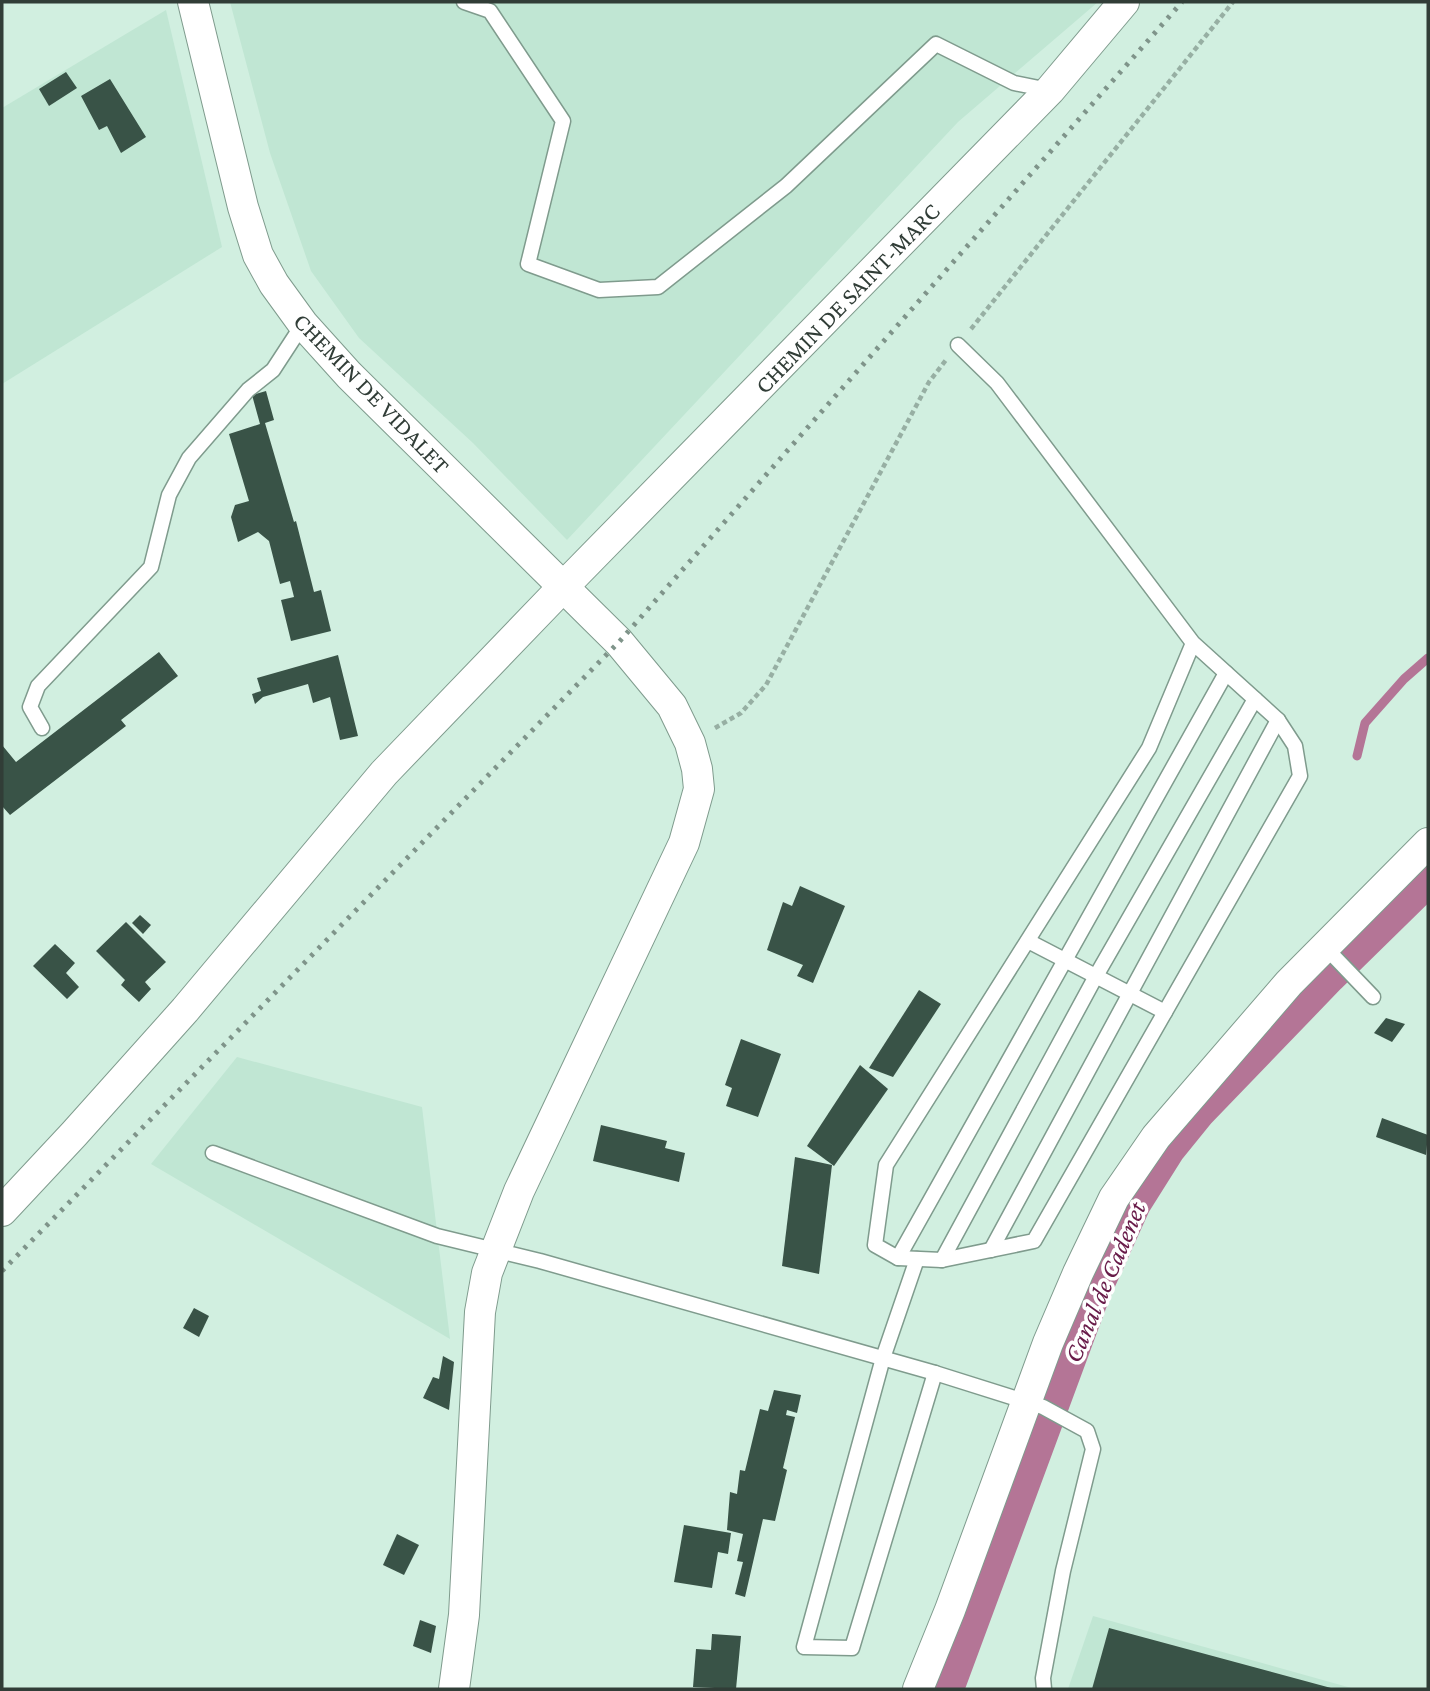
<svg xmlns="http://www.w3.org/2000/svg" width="1430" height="1691" viewBox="0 0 1430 1691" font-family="'Crimson Pro',serif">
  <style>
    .built { fill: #c0e6d3 }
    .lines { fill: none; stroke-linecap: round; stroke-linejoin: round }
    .stream { stroke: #b47596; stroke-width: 9 }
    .canal { stroke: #b47596; stroke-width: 32 }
    .building { fill: #395347 }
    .lane-casing { stroke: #7f9b8d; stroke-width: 17 }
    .street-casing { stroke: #7f9b8d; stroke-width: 32 }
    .path { stroke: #97afa3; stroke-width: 4.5; stroke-dasharray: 5 3.5; stroke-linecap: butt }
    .lane { stroke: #fff; stroke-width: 14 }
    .street { stroke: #fff; stroke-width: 30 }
    .rail { stroke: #7f948a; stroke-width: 5; stroke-dasharray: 3.5 7; stroke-linecap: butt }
    .labels { text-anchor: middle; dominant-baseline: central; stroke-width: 7; stroke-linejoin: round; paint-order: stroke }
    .street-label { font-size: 24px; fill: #313d37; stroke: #fff }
    .water-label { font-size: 26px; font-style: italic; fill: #681b49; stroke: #fff }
  </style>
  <rect width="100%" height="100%" fill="#d1efe0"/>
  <g class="built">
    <polygon points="230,2 1098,2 958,122 567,540 473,443 359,338 311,271 270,153"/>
    <polygon points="166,10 222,247 2,384 2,108"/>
    <polygon points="237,1057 422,1107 450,1339 151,1164"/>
    <polygon points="1093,1616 1355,1689 1068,1689"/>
  </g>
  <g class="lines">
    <polyline class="stream" points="1357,756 1365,723 1404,679 1428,658"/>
    <polyline class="canal" points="948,1689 1095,1292 1135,1204 1169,1150 1199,1113 1330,977 1428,881"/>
  </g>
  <g class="building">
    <polygon points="66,72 77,88 49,106 39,89"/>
    <polygon points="110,79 146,137 121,153 107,126 99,130 81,96"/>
    <polygon points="266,391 274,420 265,423 294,522 296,521 314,592 321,590 331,631 291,641 281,600 294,597 290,581 280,584 269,541 258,532 238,542 231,517 235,505 249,501 229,434 260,424 252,395"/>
    <polygon points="159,652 178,676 121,720 126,726 10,815 2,806 2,745 16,762"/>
    <polygon points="338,655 358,736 340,740 330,697 313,703 308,684 263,697 255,704 252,694 261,691 257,678"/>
    <polygon points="800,886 845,906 813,983 797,976 803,965 767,950 783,902 792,906"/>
    <polygon points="140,915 151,925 143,934 132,923"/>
    <polygon points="126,922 166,962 145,982 151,989 139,1002 121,985 125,980 96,951"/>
    <polygon points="55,944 75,963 66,973 79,987 67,999 33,966"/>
    <polygon points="919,990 941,1004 893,1077 869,1068"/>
    <polygon points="1386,1018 1405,1024 1392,1042 1374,1033"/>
    <polygon points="741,1039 781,1054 758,1117 726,1106 732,1088 725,1085"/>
    <polygon points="860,1065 888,1089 834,1166 807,1146"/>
    <polygon points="1382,1118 1428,1135 1426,1155 1376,1137"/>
    <polygon points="601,1125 667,1141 665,1148 685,1153 679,1182 593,1161"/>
    <polygon points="795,1157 832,1165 819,1274 782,1266"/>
    <polygon points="194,1308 209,1316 199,1337 183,1328"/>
    <polygon points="443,1356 454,1362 449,1410 423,1398 433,1377 439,1379"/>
    <polygon points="774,1390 801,1395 797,1413 787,1410 786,1415 795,1417 783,1468 787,1470 775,1521 763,1519 745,1597 735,1594 743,1562 737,1561 743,1534 727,1530 730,1492 737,1494 740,1470 745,1471 760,1409 768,1411"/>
    <polygon points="684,1525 731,1533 728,1554 718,1552 712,1588 674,1582"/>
    <polygon points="397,1534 419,1545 404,1575 383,1565"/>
    <polygon points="420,1620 436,1626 431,1653 413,1646"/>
    <polygon points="1109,1628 1331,1688 1330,1689 1092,1689"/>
    <polygon points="712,1634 741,1636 736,1689 693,1687 696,1649 711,1650"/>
  </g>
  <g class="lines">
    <defs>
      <g id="lane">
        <polyline points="464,2 490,11 563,121 528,264 599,290 658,287 786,186 936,44 1014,83 1049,90"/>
        <polyline points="958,345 997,383 1193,643 1149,748 886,1165 875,1245 898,1258 942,1260 1034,1241 1300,776 1295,746 1278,720 1193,643"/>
        <polyline points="42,728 30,707 38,686 151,567 169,495 189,458 248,390 273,370 303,324"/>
        <polyline points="1028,941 1165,1012"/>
        <polyline points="1325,947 1373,997"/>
        <polyline points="213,1153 437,1236 540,1261 935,1373 1043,1407 1087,1431 1093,1449 1063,1571 1043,1678 1044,1689"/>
        <polyline points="991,1250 1278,720"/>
        <polyline points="898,1258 1226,673"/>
        <polyline points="917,1259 883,1358 804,1647 852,1648 935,1373"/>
        <polyline points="942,1260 1096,976 1255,699"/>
      </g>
      <g id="street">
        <polyline points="193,2 243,207 258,255 274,284 303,324 349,375 619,642 672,706 690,743 697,769 699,789 684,843 519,1191 487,1273 480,1312 464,1615 454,1689"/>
        <polyline points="2,1211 74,1134 185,1010 384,773 563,587 1050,90 1124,2"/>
        <polyline points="918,1689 950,1610 1048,1343 1078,1273 1114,1198 1156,1137 1289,983 1428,843"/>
      </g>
    </defs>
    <use href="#lane" class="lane-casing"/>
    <use href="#street" class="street-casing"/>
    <g class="path">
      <polyline points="971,329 1233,2"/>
      <polyline points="715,728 741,713 766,685 929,382 946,360"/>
    </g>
    <use href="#lane" class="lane"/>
    <use href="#street" class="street"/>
    <polyline class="rail" points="2,1271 619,642 1182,2"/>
  </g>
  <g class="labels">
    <g class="street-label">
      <text transform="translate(847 298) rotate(-46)">CHEMIN DE SAINT-MARC</text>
      <text transform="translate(372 393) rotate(46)">CHEMIN DE VIDALET</text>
    </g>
    <g class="water-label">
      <text transform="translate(1105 1282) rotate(-67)">Canal de Cadenet</text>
    </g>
  </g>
  <rect width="1430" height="1691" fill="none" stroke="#313d37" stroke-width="7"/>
</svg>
